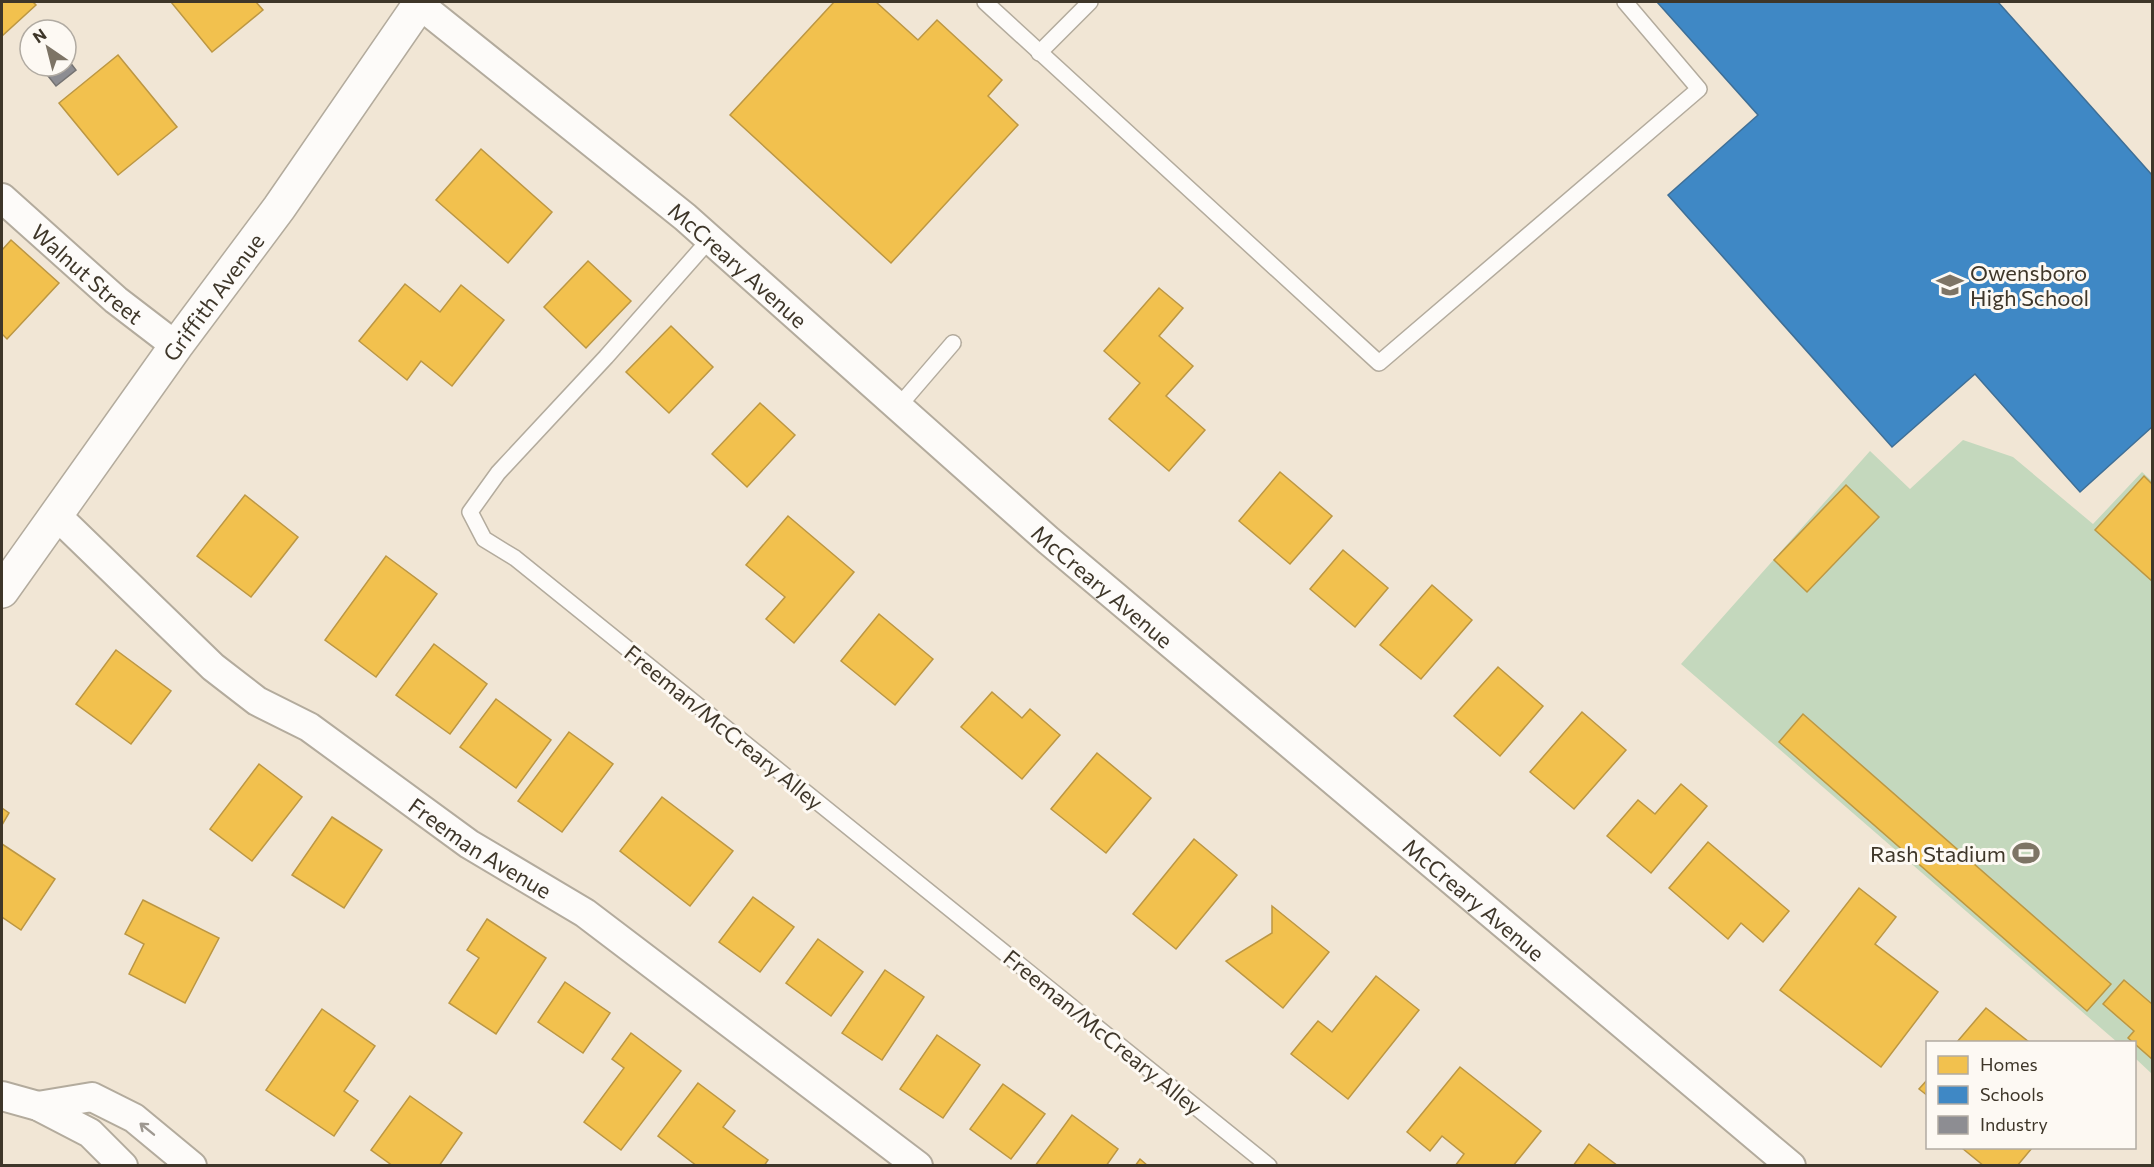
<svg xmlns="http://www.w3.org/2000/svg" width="2154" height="1167" viewBox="0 0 2154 1167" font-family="Commissioner,sans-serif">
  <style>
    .green { fill: #c4d8bd }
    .homes { fill: #f2c14e; stroke: #bc9743; stroke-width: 1.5 }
    .schools { fill: #3f88c5; stroke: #3f6f96; stroke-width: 1.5 }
    .industry { fill: #8d8d92; stroke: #757372; stroke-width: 1.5 }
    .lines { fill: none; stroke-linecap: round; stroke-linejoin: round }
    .service-casing { stroke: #b3ab9d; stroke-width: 18 }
    .minor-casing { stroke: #b3ab9d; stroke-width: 32 }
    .tertiary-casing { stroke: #b3ab9d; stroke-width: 36 }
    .service { stroke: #fdfbf9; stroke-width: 15 }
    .minor { stroke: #fdfbf9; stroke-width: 28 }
    .tertiary { stroke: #fdfbf9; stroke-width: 33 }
    .oneway { stroke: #9e9891 }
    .labels { text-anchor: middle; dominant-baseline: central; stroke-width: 6; stroke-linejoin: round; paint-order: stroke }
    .street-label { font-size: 22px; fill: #3e3629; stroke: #fdf9f3 }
    .poi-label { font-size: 22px; fill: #3e3629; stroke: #fdf9f3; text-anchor: start }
  </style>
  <rect width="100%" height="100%" fill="#f1e6d5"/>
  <polygon class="green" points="1963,440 2013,457 2093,524 2142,472 2152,481 2152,1074 2135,1058 2134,1042 2117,1042 1681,664 1870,451 1910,489"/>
  <g class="homes">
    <polygon points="2,2 33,2 36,5 2,36"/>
    <polygon points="171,2 256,2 263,10 212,52"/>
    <polygon points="834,2 876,2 918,40 937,20 1002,80 988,96 1018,125 891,263 730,115"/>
    <polygon points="118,55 177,127 118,175 59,103"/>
    <polygon points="481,149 552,212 508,263 436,200"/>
    <polygon points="11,240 59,283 7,339 2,334 2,250"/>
    <polygon points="588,261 631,301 586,348 544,307"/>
    <polygon points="405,284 440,312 461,285 504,320 452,386 421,361 407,380 359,341"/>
    <polygon points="1159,288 1183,308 1159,336 1193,366 1166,396 1205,430 1169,471 1109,419 1140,383 1104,351"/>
    <polygon points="671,326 713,367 669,413 626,372"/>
    <polygon points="760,403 795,435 747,487 712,454"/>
    <polygon points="1280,472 1332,516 1290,564 1239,521"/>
    <polygon points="2144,476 2152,484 2152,581 2095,530"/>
    <polygon points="1846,485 1879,517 1807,592 1774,560"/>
    <polygon points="245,495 298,537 251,597 197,556"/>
    <polygon points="788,516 854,572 794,643 766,619 785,597 746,565"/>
    <polygon points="1343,550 1388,588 1355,627 1310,589"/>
    <polygon points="386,556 437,594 376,677 325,640"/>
    <polygon points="1432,585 1472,620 1421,679 1380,645"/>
    <polygon points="879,614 933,659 895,705 841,661"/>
    <polygon points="434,644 487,684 450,734 396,695"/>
    <polygon points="116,650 171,691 131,744 76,704"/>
    <polygon points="1498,667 1543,706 1500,756 1454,716"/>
    <polygon points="992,692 1022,718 1030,709 1060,735 1022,779 961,727"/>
    <polygon points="496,699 551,740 516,788 460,747"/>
    <polygon points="1582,712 1626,750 1574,809 1530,772"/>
    <polygon points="1803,714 2111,984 2087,1011 1779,742"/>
    <polygon points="569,732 613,764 562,832 518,801"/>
    <polygon points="1097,753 1151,798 1106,853 1051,809"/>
    <polygon points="259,764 302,797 252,861 210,829"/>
    <polygon points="1681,784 1707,806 1651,873 1607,836 1638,800 1655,814"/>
    <polygon points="662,797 733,851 690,906 620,851"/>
    <polygon points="2,808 9,813 2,825"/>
    <polygon points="332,817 382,850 344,908 292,875"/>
    <polygon points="1194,839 1237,875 1176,949 1133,914"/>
    <polygon points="1708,842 1789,911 1763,942 1741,923 1728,939 1669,888"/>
    <polygon points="2,844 55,879 21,930 2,917"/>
    <polygon points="1859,888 1896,917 1875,944 1938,992 1881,1067 1780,990"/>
    <polygon points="753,897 794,927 760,972 719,942"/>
    <polygon points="143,900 219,938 185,1003 129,974 144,944 125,934"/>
    <polygon points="1272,906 1329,952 1283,1008 1226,961 1272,933"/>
    <polygon points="487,919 546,958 496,1034 449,1003 479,958 467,950"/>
    <polygon points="818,939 863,972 831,1016 786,983"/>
    <polygon points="885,970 924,997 882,1060 842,1033"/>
    <polygon points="1376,976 1419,1010 1348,1099 1291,1054 1318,1021 1332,1032"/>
    <polygon points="2124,980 2152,1004 2152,1059 2128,1038 2134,1031 2103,1004"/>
    <polygon points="565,982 610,1013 583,1053 538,1022"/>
    <polygon points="1986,1008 2029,1042 1957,1042"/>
    <polygon points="322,1009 375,1046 344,1091 358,1101 334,1136 266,1090"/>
    <polygon points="631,1033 681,1071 621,1150 584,1122 624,1068 612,1059"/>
    <polygon points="937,1035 980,1065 943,1118 900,1089"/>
    <polygon points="1460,1067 1541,1131 1513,1166 1455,1166 1464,1154 1442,1136 1430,1151 1407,1132"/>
    <polygon points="1928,1079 1928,1096 1919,1089"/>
    <polygon points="698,1083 735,1111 723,1127 768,1160 764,1166 697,1166 658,1136"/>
    <polygon points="1003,1084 1045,1114 1011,1159 970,1129"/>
    <polygon points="410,1096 462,1133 439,1166 393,1166 371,1150"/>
    <polygon points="1072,1115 1118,1149 1106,1166 1035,1166"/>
    <polygon points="1589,1144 1618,1166 1573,1166"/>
    <polygon points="1962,1148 2032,1148 2017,1166 1984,1166"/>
    <polygon points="1140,1159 1148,1166 1135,1166"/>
  </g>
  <polygon class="schools" points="1657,2 1998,2 2152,175 2152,427 2080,492 1975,374 1892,447 1668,195 1758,115"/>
  <polygon class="industry" points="66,57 76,70 56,86 40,66 66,66"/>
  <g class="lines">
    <defs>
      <g id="service">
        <polyline points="985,2 1379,363 1699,89 1625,2"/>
        <polyline points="1039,53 1090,2"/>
        <polyline points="710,239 606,357 498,473 470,512 484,539 515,558 1269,1166"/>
        <polyline points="898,407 953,343"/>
      </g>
      <g id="minor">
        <path id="s1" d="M419 4 685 217 1048 540 1791 1166"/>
        <path id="s2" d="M2 198 116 300 176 346"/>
        <path id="s3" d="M56 515 213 667 257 701 309 727 469 844 585 913 918 1166"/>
        <polyline points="2,1096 38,1106 90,1133 123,1166"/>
        <polyline points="38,1106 92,1097 134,1118 192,1166"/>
      </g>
      <g id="tertiary">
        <path id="s4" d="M2 591 176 346 279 208 421 2"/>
      </g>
    </defs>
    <use href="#service" class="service-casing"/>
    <use href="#minor" class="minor-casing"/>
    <use href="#tertiary" class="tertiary-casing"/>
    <use href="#service" class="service"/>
    <use href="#minor" class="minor"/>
    <use href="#tertiary" class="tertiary"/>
  </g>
  <defs><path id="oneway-shaft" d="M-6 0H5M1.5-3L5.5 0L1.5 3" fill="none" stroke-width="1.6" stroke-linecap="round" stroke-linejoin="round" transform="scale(1.5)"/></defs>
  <use class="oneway" href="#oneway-shaft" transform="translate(147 1129) rotate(-141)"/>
  <defs>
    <symbol id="school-bare" viewBox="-9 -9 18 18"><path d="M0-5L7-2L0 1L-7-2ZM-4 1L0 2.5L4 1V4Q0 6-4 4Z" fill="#7d7465" stroke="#fdf9f3" stroke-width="2.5" paint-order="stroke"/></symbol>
    <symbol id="stadium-bare" viewBox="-9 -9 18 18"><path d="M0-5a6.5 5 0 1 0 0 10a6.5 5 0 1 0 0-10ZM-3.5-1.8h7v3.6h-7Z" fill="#7d7465" stroke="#fdf9f3" stroke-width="2.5" paint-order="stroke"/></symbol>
  </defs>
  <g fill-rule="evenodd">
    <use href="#school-bare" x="1931" y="266" width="38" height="38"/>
    <use href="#stadium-bare" x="2007" y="834" width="38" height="38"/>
  </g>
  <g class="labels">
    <g class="street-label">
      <text stroke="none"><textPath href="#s1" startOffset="412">McCreary Avenue</textPath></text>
      <text stroke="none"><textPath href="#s2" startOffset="114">Walnut Street</textPath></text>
      <text stroke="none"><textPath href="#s4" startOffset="362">Griffith Avenue</textPath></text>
      <text stroke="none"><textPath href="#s1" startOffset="898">McCreary Avenue</textPath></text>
      <text transform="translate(724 727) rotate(39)">Freeman/McCreary Alley</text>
      <text stroke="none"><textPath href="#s3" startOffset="542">Freeman Avenue</textPath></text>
      <text stroke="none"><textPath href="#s1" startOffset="1384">McCreary Avenue</textPath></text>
      <text transform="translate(1103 1032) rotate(39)">Freeman/McCreary Alley</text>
    </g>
    <g class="poi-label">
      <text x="1970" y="272">Owensboro<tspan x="1970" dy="25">High School</tspan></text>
      <text x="2006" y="853" text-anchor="end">Rash Stadium</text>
    </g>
  </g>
  <rect width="2154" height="1167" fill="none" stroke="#3e3629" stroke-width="6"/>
  <rect x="1926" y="1041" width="210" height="108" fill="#fdf9f3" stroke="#b1aba2" stroke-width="1.5"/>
  <rect x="1938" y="1056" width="30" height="18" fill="#f2c14e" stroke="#b1aba2" stroke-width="1.5"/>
  <text x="1980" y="1071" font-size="18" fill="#3e3629">Homes</text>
  <rect x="1938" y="1086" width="30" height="18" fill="#3f88c5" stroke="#b1aba2" stroke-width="1.5"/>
  <text x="1980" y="1101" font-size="18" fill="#3e3629">Schools</text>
  <rect x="1938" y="1116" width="30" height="18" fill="#8d8d92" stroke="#b1aba2" stroke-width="1.5"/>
  <text x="1980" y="1131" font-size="18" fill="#3e3629">Industry</text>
  <g transform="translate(48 48) rotate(325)"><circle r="28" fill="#fdf9f3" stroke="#b1aba2" stroke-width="1.5"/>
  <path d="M0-4.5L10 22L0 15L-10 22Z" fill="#7d7465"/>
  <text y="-9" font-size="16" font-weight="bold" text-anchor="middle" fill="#3e3629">N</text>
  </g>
</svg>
